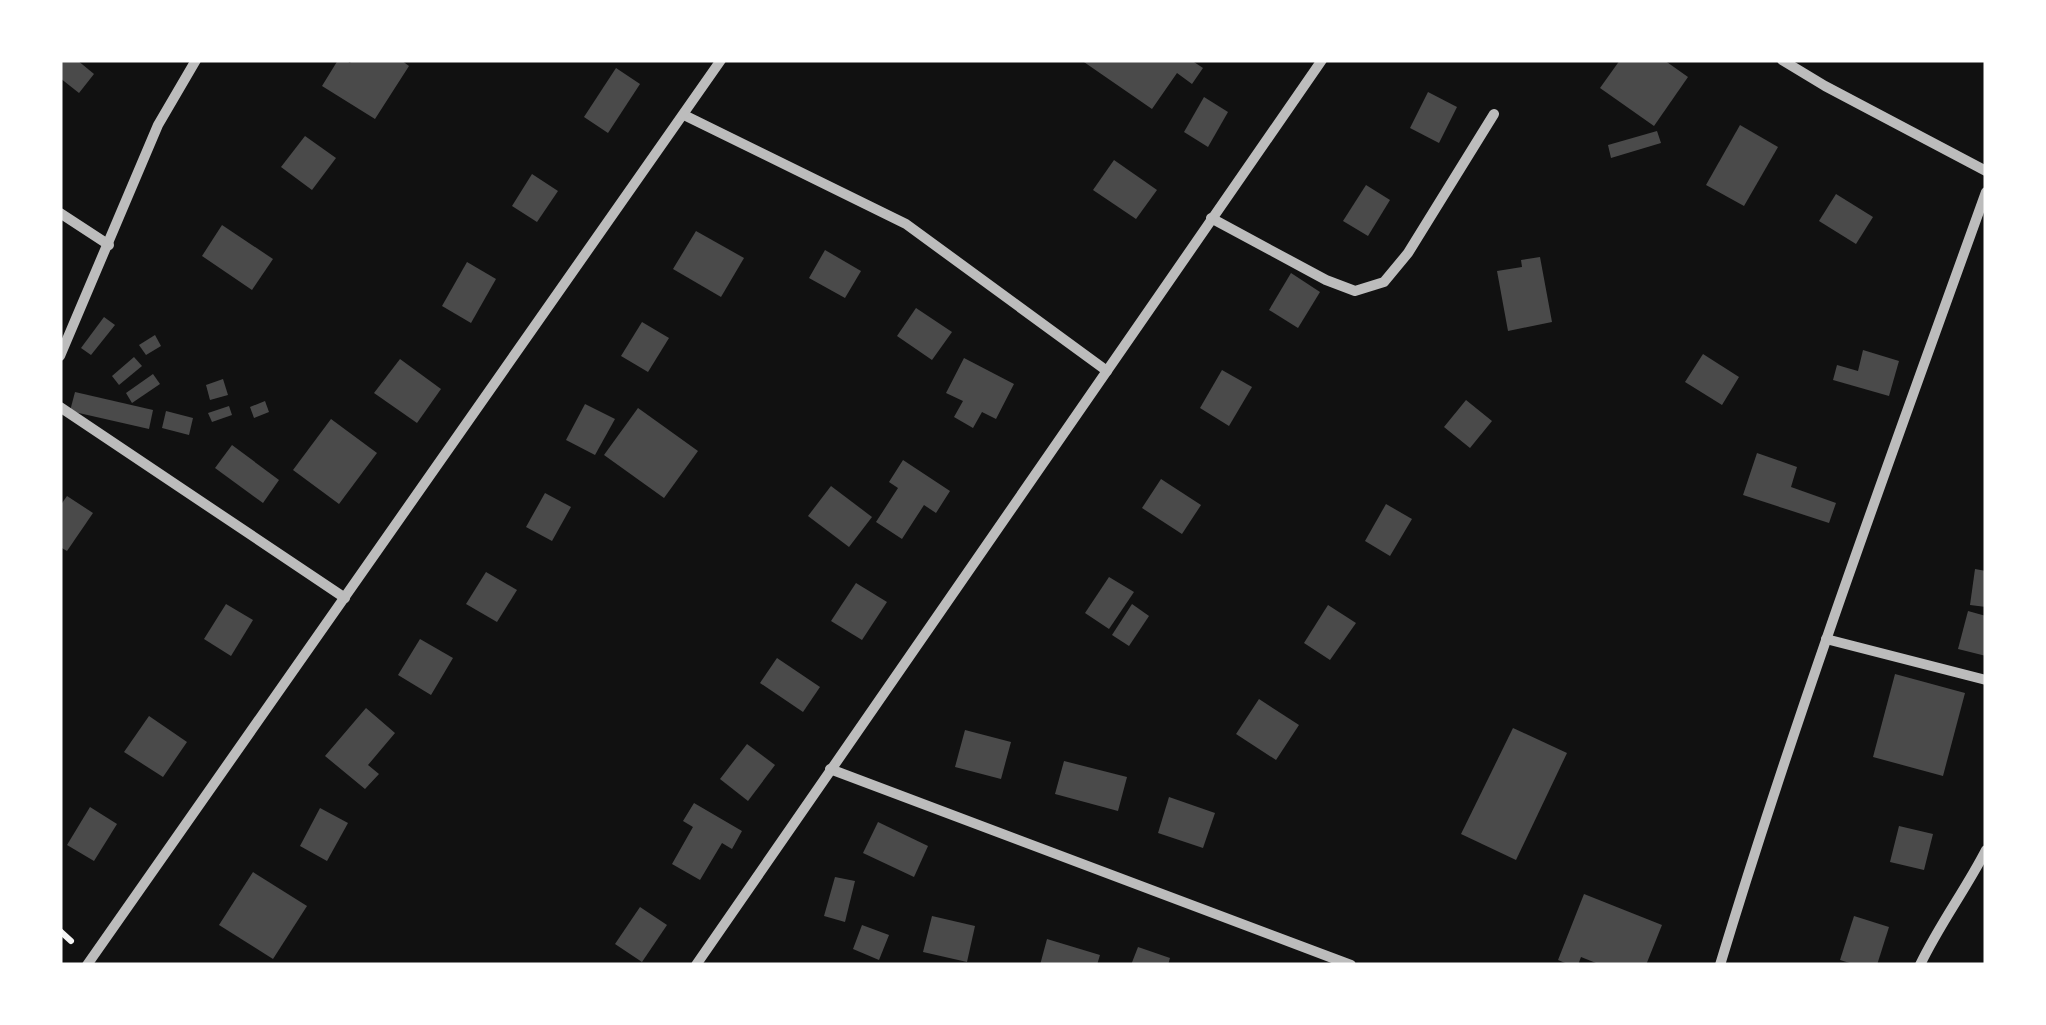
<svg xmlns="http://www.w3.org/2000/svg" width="2046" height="1025" viewBox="0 0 2046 1025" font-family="Barlow,sans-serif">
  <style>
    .building { fill: #4a4a4a }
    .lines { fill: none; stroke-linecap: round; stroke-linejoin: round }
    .path { stroke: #f5f5f5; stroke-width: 6 }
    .minor { stroke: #bcbcbc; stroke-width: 10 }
  </style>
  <rect width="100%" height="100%" fill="#111"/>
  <g class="building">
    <polygon points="60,60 77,60 94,74 79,93 60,78"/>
    <polygon points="338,60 345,60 350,63 352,60 401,60 409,66 375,119 322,86"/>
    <polygon points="1081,60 1191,60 1203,68 1192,84 1177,73 1152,109"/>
    <polygon points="1620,60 1664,60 1688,77 1654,126 1600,88"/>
    <polygon points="616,68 640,84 608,133 584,117"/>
    <polygon points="1428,92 1457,107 1439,143 1410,128"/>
    <polygon points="1204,97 1228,112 1208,147 1184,132"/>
    <polygon points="1740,125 1778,147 1744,206 1706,185"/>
    <polygon points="1657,131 1661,143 1611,158 1608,145"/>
    <polygon points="305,136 336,158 312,190 281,167"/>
    <polygon points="1114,160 1157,190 1136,219 1093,190"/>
    <polygon points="532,174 558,191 537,222 512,206"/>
    <polygon points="1366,185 1390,200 1368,236 1343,221"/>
    <polygon points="1836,194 1873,217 1856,244 1819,221"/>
    <polygon points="222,225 273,259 252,290 202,256"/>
    <polygon points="696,231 744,258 721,297 673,269"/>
    <polygon points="825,250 861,271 845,298 809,278"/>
    <polygon points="1540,257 1552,322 1508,331 1497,271 1522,267 1521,260"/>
    <polygon points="467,262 496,279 471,323 442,306"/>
    <polygon points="1291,273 1320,292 1298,328 1269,310"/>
    <polygon points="916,308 952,332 932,360 897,336"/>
    <polygon points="104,317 115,325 91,355 81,348"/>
    <polygon points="642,322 669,338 648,372 621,356"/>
    <polygon points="155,335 161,346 146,355 139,345"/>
    <polygon points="1863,350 1899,361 1889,396 1833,380 1837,365 1858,371"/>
    <polygon points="1703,354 1739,377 1722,405 1685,382"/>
    <polygon points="134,357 142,366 119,385 112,376"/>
    <polygon points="964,358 1014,384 996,419 982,412 973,428 954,417 963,401 946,393"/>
    <polygon points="400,359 441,389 417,423 374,393"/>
    <polygon points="1222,370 1252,387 1229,426 1200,408"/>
    <polygon points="153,374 160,384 132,403 126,393"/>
    <polygon points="223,379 228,395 210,400 206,385"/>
    <polygon points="75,392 153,410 149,429 70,411"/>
    <polygon points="1466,400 1492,421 1470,448 1444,427"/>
    <polygon points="265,401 269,412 254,418 250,407"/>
    <polygon points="585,404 615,419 595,455 566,440"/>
    <polygon points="229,406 232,415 212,422 208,413"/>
    <polygon points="638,408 698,451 664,498 604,455"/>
    <polygon points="166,411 193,418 189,435 162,428"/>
    <polygon points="331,419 377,453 339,504 293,470"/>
    <polygon points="232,445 279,480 263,503 215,468"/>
    <polygon points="1757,453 1797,467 1791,487 1836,503 1829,523 1743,495"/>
    <polygon points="903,460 950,491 936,513 924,505 902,539 876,522 898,488 889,482"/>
    <polygon points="1161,479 1201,505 1182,534 1142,508"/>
    <polygon points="831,486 872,517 849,547 808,516"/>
    <polygon points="545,493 571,507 552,541 526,527"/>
    <polygon points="67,496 93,513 67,551 60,547 60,506"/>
    <polygon points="1386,504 1412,519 1390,556 1365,541"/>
    <polygon points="1975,569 1986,571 1986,607 1970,605"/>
    <polygon points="486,572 517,590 497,622 466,604"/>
    <polygon points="1109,577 1134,592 1109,629 1085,613"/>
    <polygon points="856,583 887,602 862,640 831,621"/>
    <polygon points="226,604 253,620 231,656 204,639"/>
    <polygon points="1132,604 1149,616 1129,646 1112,635"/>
    <polygon points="1328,605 1356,623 1330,660 1304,643"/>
    <polygon points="1968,611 1986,616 1986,656 1958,649"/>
    <polygon points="420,639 453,658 431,695 398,675"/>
    <polygon points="777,658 820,687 803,712 760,683"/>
    <polygon points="1895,674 1965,693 1943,776 1873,757"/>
    <polygon points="1259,699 1299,725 1276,760 1236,734"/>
    <polygon points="366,708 395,733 368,765 379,774 365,789 325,756"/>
    <polygon points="149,716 187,742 163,777 124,752"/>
    <polygon points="1513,728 1567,753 1516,860 1461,834"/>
    <polygon points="965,730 1011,742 1001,779 955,767"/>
    <polygon points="747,744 775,765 748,801 720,779"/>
    <polygon points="1064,761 1127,777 1118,811 1055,794"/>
    <polygon points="1169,797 1215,813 1203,848 1158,833"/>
    <polygon points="694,803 742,831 732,849 722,843 700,880 672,864 693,827 683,821"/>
    <polygon points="90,807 117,824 94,861 67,845"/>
    <polygon points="320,808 348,823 327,861 300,846"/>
    <polygon points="878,822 928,846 914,877 863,853"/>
    <polygon points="1899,826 1933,834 1924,870 1890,862"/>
    <polygon points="253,872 307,906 273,959 219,925"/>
    <polygon points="835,877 855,881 845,922 824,916"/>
    <polygon points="1584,894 1662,925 1646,965 1601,965 1581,957 1578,965 1570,965 1558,960"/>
    <polygon points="640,907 667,925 642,962 615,944"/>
    <polygon points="932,916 975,926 967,962 923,952"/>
    <polygon points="1854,916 1889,927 1877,965 1856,965 1840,960"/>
    <polygon points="862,925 889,935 879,960 853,949"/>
    <polygon points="1047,939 1100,955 1097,965 1040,965"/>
    <polygon points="1138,947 1170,958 1168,965 1131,965"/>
  </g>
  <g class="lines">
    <polyline class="path" points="60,931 71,941"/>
    <g class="minor">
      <polyline points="1782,60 1825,86 1986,171"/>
      <polyline points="684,115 906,224 1107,371"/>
      <polyline points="60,213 109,245"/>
      <polyline points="1211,218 1326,280 1355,291 1384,282 1408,253 1494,114"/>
      <polyline points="60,356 158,125 196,60"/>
      <polyline points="60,407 345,598"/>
      <polyline points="1826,639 1986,680"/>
      <polyline points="830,769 1351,965"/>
      <polyline points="87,965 721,60"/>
      <polyline points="696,965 1322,60"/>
      <path d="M1720 965C1799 704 1894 448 1986 192"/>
      <path d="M1920 965C1939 925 1966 889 1986 850"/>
    </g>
  </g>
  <rect width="2046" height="1025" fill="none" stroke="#ffffff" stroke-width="125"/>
</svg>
